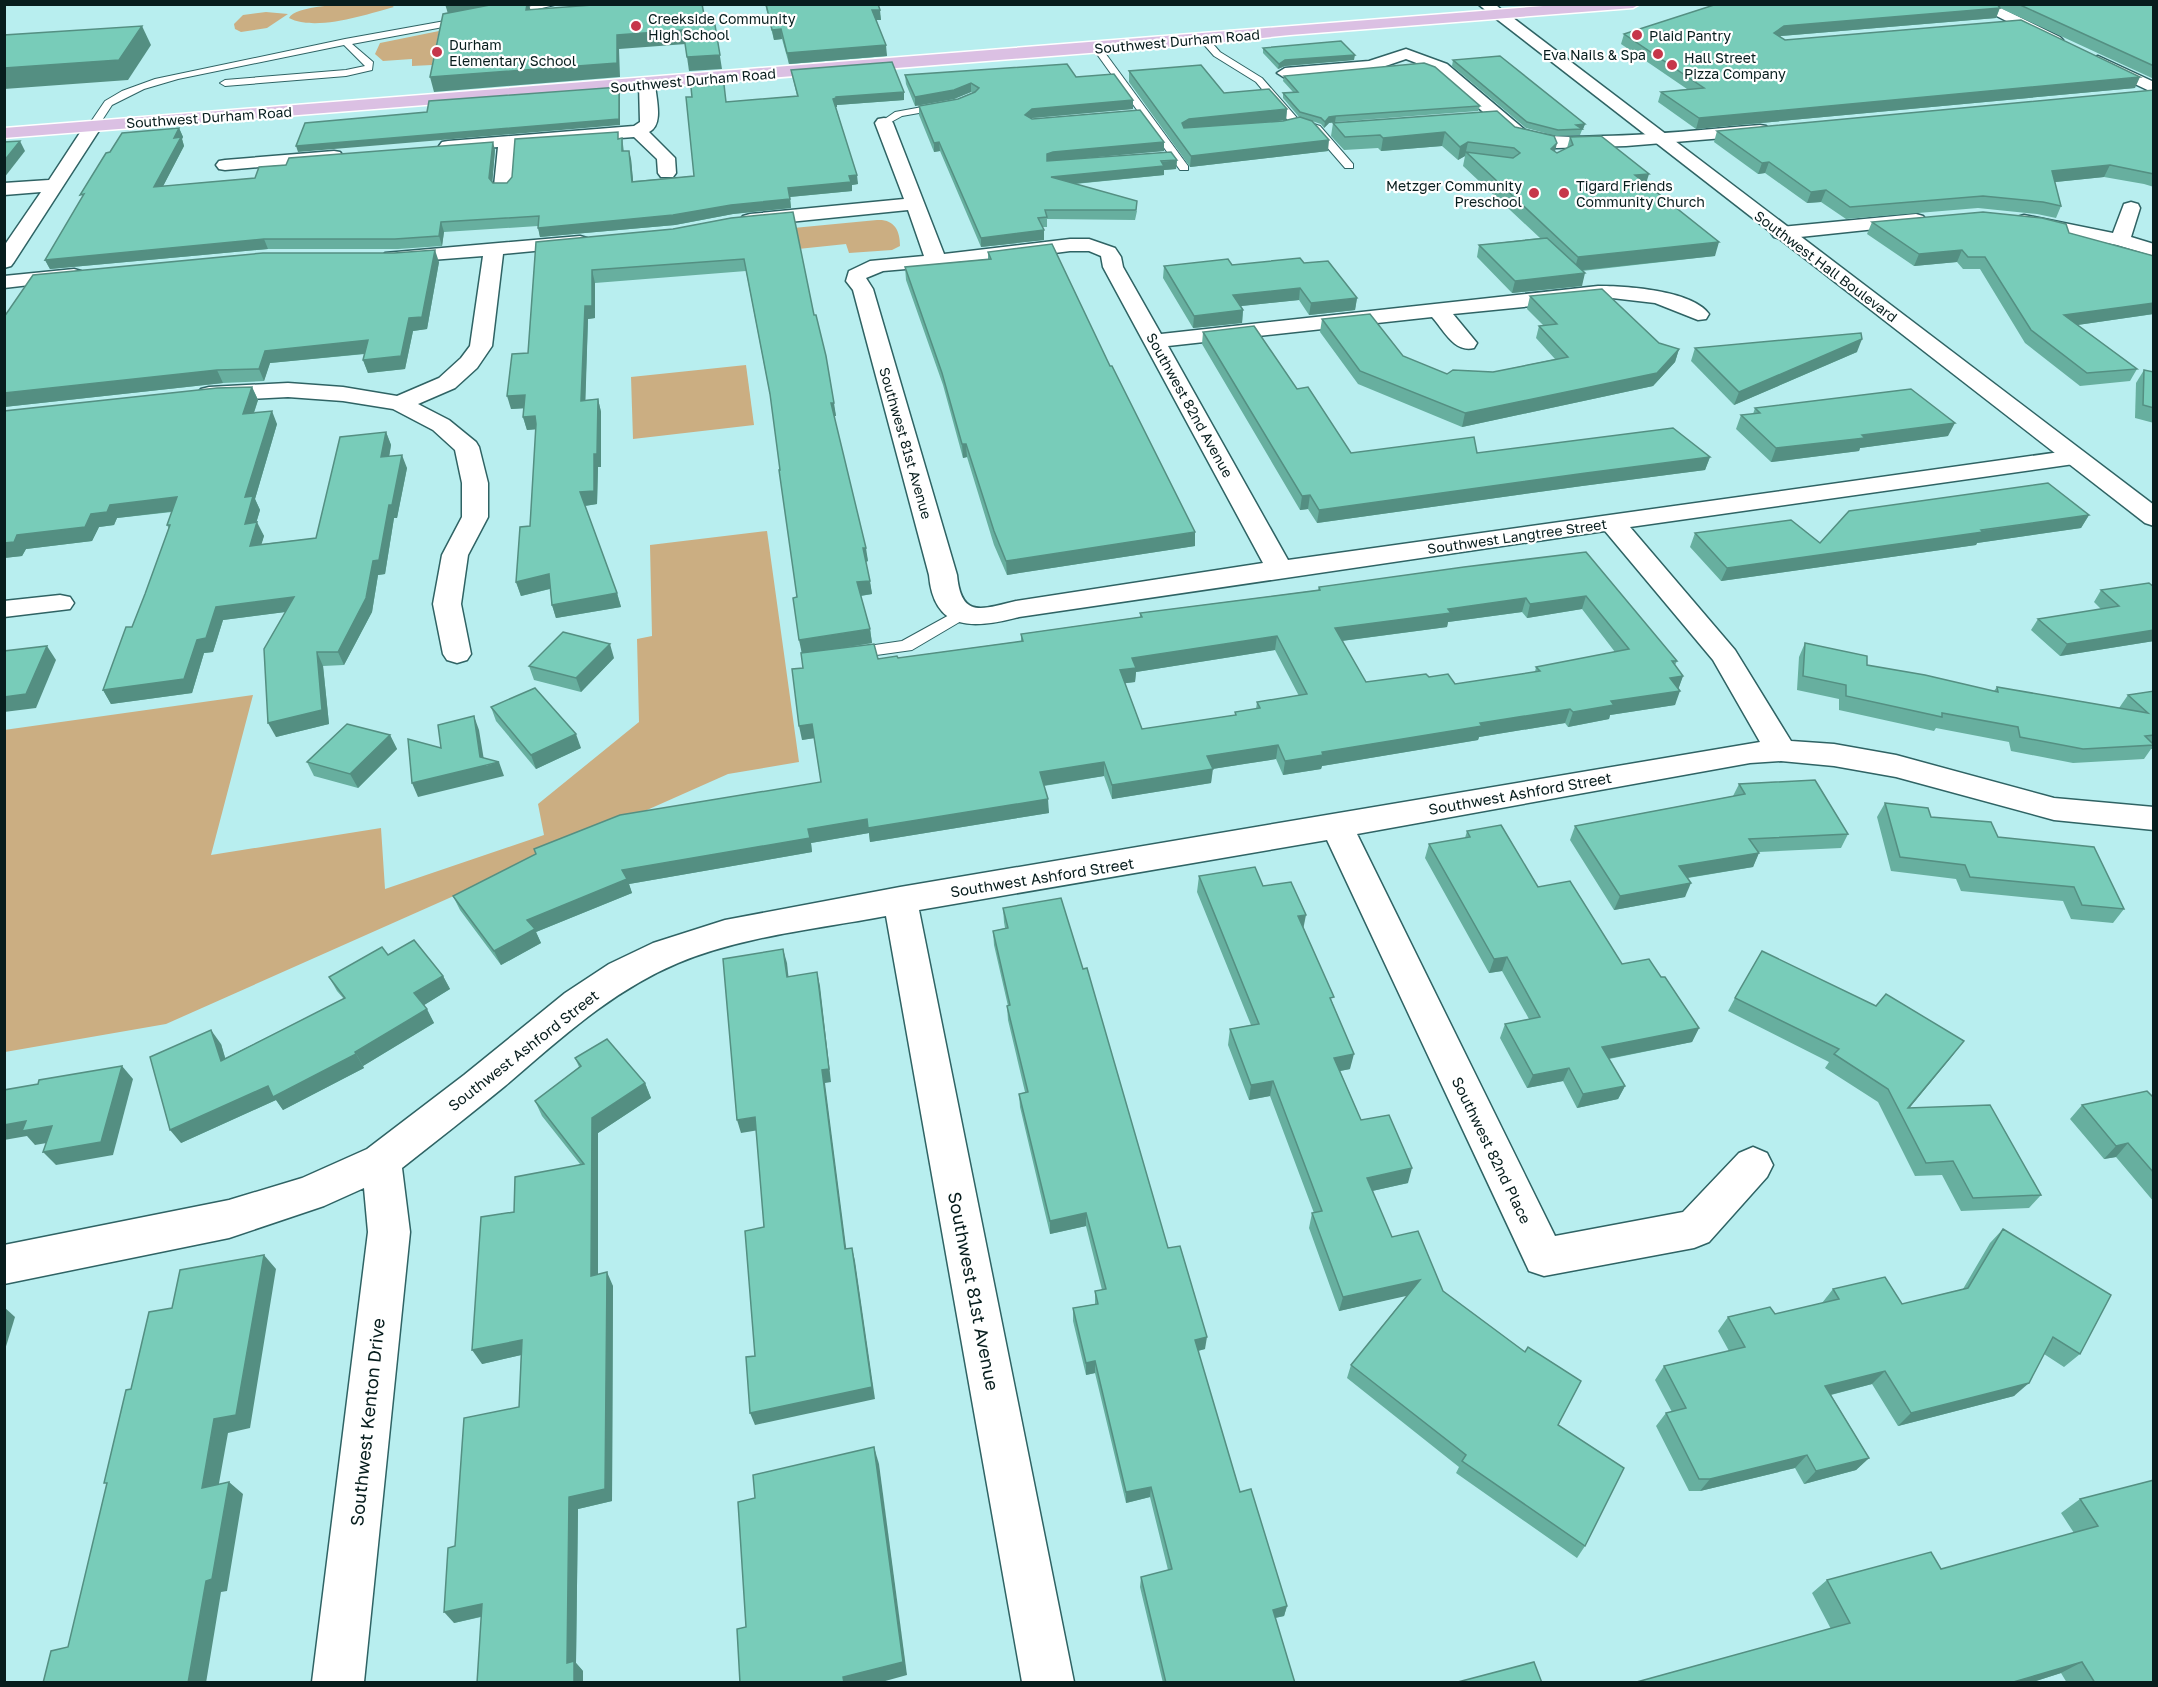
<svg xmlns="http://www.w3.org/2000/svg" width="2158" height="1687" viewBox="0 0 2158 1687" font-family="'Golos Text',sans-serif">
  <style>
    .green { fill: #cbae82 }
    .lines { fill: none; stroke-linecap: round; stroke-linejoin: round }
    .lane-casing { stroke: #2f6364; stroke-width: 2 }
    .street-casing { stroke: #2f6364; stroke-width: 3 }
    .secondary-casing { stroke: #2f6364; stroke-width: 3 }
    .primary-casing { stroke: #fff; stroke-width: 3 }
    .lane { fill: #fff; fill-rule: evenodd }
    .street { fill: #fff; fill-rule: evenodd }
    .secondary { fill: #fff; fill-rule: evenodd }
    .primary { fill: #dbc0e3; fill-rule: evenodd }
    .wall { fill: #67af9f; fill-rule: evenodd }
    .shaded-wall { fill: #548f82 }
    .building { fill: #78ccb9; stroke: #548f82; stroke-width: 1.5; fill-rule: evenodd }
    .poi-dot { fill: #c6364a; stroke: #fff; stroke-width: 2 }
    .labels { text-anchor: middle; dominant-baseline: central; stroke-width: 4.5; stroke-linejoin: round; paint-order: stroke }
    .far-poi-label { font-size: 14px; fill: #071d1d; stroke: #fff; text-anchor: start }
    .far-street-label { font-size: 14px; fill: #071d1d; stroke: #fff }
    .street-label { font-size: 15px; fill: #071d1d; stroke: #fff }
    .near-street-label { font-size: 18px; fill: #071d1d; stroke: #fff }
  </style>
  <rect width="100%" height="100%" fill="#b8eeef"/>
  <g class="green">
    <path d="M389 4 394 7C367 14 316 32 289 18 297 2 371 4 389 4Z"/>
    <polygon points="266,12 288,14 267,28 241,32 235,29 234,24 243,15"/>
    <polygon points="439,31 432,65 412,66 412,59 383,61 375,54 380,43"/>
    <path d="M877 220C894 219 900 230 900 246L892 250 849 253 846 244 731 256 761 231Z"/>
    <polygon points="746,365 754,425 633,439 631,377"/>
    <polygon points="767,531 799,762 728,774 166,1024 5,1052 4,730 253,695 211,855 381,828 385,889 544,835 538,804 639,722 637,639 652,636 650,545"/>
  </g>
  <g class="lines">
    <defs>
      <g id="lane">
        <polygon points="539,4 559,4 504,17 500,14"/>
        <polygon points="467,17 471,20 470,22 352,44 373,62 372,70 346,76 225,86 220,83 225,80 346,70 365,66 344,45 178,79 144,89 112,105 97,128 88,126 105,101 122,91 155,79 345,39"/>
        <polygon points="1201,37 1207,37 1220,52 1262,78 1298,119 1320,126 1353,164 1353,168 1345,168 1312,130 1290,123 1256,82 1214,56 1199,39"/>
        <polygon points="1094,46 1100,46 1188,166 1188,170 1180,170 1094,50"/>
        <polygon points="944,103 947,104 947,108 902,116 884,126 879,123 895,112"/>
        <polygon points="962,608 970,613 968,617 912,650 848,659 842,658 839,654 842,650 848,649 902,641"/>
      </g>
      <g id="street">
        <polygon points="1478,4 1495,4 1506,14 1504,17 1494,17"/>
        <polygon points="1973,4 1993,4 2060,37 2063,40 2055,45 2050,43"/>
        <path d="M1406 49 1447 64 1525 130C1551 139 1576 137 1603 136 1655 135 1708 129 1760 125L1766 126 1769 130 1766 134 1760 135 1626 146 1556 148 1536 145 1513 138 1435 70 1406 59 1371 71 1285 78 1277 73 1285 68 1369 61Z"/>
        <polygon points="2098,56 2154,82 2154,93 2092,64 2090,61 2092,58"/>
        <path d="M647 79 655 84C656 98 664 125 649 132L675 158 676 173 673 177H661L658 173 657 159 634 137 515 146 512 186 510 190H496L494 186 498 147 448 151 442 150 439 146 442 142 448 141 634 126 640 122 639 84Z"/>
        <path d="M884 118 890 119 893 123 944 254 1070 239H1089L1115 248 1121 257 1123 267 1161 334 1598 286C1625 286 1692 290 1709 314L1706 319 1698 320 1655 303 1612 298 1453 314 1477 343 1474 348C1454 353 1444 330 1432 317L1168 346 1288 560 2074 450 2083 452 2086 457 2083 462 2074 464 1630 527 1735 650 1791 741 1834 744 1896 755 2054 798 2154 807V830L2054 820 1896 777 1834 766 1781 761 1750 763 1357 834 1555 1236 1683 1212 1739 1153 1753 1147 1767 1153 1773 1165 1767 1177 1709 1242 1694 1248 1544 1276 1529 1271 1327 840 919 910 1074 1682H1022L886 916C817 929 743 936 678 963 611 991 559 1040 505 1086 471 1114 436 1141 402 1168L410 1232 364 1682H312L368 1232 364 1188 324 1206 229 1238 4 1284V1245L229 1200 302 1178 367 1149 464 1075 565 993 609 964 653 943 725 920 900 887 1760 742 1713 660 1605 531 1019 617C974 629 934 632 929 575L853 290 846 281 849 271 870 261 924 256 908 210 750 226 743 224 740 220 743 216 750 214 904 199 875 123 878 119ZM1070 251H1089L1101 256 1103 267 1263 563 1016 601C982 609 961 619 957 575L873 289 866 278 883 271 986 262Z"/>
        <polygon points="93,121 99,122 102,126 14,262 11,266 4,268 4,246 41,192 4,195 4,183 49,180 87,122"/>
        <polygon points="334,151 340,152 343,156 340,160 225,170 219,169 216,165 219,161 225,160"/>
        <polygon points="2131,202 2138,204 2140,208 2131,237 2154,244 2154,256 2117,245 2017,225 2014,221 2017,217 2024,215 2113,233 2124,204"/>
        <polygon points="1916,214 1923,216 1926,220 1923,224 1781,239 1774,237 1771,233 1774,229 1781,227"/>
        <polygon points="580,236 587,238 590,242 587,246 503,254 492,346 477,368 455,388 418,404 449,420 476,442 479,447 488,483 488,517 468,555 461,604 471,654 467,660 457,663 447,660 443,654 433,604 442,555 462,517 462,483 455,450 433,430 393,409 343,401 288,397 209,401 201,399 197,394 201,389 209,387 288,383 343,387 397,396 439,378 461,358 470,346 483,256 392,263 385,261 382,257 385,253"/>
        <polygon points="74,269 81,271 84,275 81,279 4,288 4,276"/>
        <polygon points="60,595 70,597 74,603 70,609 4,617 4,601"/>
      </g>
      <polygon id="secondary" points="1499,10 1504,11 2154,505 2154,526 2145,523 1494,17 1492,14 1494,11"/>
      <polygon id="primary" points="1569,4 1640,4 1633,8 1290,35 1204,44 4,138 4,128"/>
    </defs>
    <use href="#lane" class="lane-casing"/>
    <use href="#street" class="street-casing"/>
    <use href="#secondary" class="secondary-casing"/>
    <use href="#primary" class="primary-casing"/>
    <use href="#lane" class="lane"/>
    <use href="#street" class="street"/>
    <use href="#secondary" class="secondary"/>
    <use href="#primary" class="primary"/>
  </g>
  <g class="wall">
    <polygon points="765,4 878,4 881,20 876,20 887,56 789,64 782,39 774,40"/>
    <polygon points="1717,4 2154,4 2154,79 2000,8 1996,18 1781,36 1779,37 1785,40 2135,88 1696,129 1658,102 1661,92 1687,89 1621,44 1624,34"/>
    <polygon points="1263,48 1354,60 1285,66 1278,69 1263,53"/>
    <polygon points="1453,60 1585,124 1583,129 1582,130 1580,135 1556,136 1526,128 1452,66"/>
    <polygon points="791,70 904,100 837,105 837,107 836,107 858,184 852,185 852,191 790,197 791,208 733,214 675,225 540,237 538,226 444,232 442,246 398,249 268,249 50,269 45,260 110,152 179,128 183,137 182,139 184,146 163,186 255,178 495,150 492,182 493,183 507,183 622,138 624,151 631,159 633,181 694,176 726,102 797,96"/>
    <polygon points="1129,71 1224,93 1287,109 1286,120 1261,123 1283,121 1299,117 1283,98 1283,93 1293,92 1283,81 1284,76 1480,106 1478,111 1335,122 1329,123 1324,128 1321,124 1312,121 1328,151 1190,167 1129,82"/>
    <polygon points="905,75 1076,77 1133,109 1032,118 1031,119 1164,142 1164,151 1081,158 1177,160 1176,169 1164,170 1164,175 1075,184 1137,211 1135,220 1047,219 1047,227 1042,227 1044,230 1044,240 981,247 940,151 934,152 919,115 919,106 958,99 973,93 971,92 954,99 915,106 906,84"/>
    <polygon points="2154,90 2154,187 2144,184 2104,177 2055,182 2061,206 2056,218 2037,214 1978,208 1846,219 1821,202 1807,203 1765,173 1758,174 1714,142 1717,131"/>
    <polygon points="1333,123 1515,127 1557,153 1567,148 1570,137 1646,183 1715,256 1582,271 1582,286 1512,293 1477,257 1479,245 1540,238 1463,166 1465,156 1458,160 1442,146 1381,151 1378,148 1344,150 1331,136"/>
    <path d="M731 218 814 315 836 416H834L868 561 866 562 872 594 861 596 870 629 872 643 849 647 878 659 898 658 1021 641V634L1140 617V613L1318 590 1319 587 1586 552 1677 661 1675 665 1683 676 1678 689 1675 705 1610 715 1609 719 1568 727 1565 723 1479 737 1478 740 1322 766 1321 769 1283 775 1276 759 1212 769 1211 783 1112 799 1104 776 1044 786 1049 813 870 842 869 833 811 843 812 852 629 884 632 893 536 932 541 943 501 965 460 910 453 896 821 782 814 738 802 740 803 668 797 597 771 400 746 271 595 283V318L588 319 585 400 598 399 601 412V467H598L597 504 585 506 617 593 621 607 556 618 552 605 550 589 521 596 516 582 530 526 536 429 527 430 523 417 524 408 511 409 528 353 536 242 673 229ZM1582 609 1615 652 1536 667 1535 672 1455 684 1429 677 1366 682 1342 641 1447 627 1448 622 1522 612 1527 618ZM1275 650 1299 696 1257 702 1256 709 1235 712V715L1142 729 1125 683 1135 682 1136 672Z"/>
    <polygon points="1872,222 2069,233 2154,256 2154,314 2077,325 2137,369 2130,381 2080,386 2025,343 1980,269 1963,269 1957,262 1914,266 1867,234"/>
    <polygon points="988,252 1195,546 1007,575 994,545 967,457 963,458 943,385 906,280 905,267 988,259"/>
    <polygon points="439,262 427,329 413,331 405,369 368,373 363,360 365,354 270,363 264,381 223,383 4,407 4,317"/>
    <polygon points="1304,263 1357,298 1355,310 1309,315 1299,300 1241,306 1243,310 1242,323 1193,328 1163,278 1164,266"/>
    <polygon points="1530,296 1659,343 1679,349 1675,362 1653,386 1462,427 1358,384 1320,332 1322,319 1403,356 1447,374 1493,372 1555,359 1536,338 1539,326 1543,325 1527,309"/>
    <polygon points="1203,332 1297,389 1351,453 1477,453 1710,457 1705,470 1582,486 1317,523 1308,509 1300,510 1202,344"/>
    <polygon points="1695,348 1857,352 1734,405 1691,361"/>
    <polygon points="2144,370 2154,372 2154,423 2135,418 2136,383"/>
    <polygon points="252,387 258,400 254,413 277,424 255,499 260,510 256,523 264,536 261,544 316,538 386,432 391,445 389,456 407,468 397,518 394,518 385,574 378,575 372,612 344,665 323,666 329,724 276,737 285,612 223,620 213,652 204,653 192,693 111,704 103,690 132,627 145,594 169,529 167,525 172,512 117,518 114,525 99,527 92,541 26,549 22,556 4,558"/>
    <polygon points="1755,408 1948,436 1860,448 1859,451 1771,462 1736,429 1741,415 1753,414"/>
    <polygon points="2089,515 2081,528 1977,543 1976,545 1721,581 1690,547 1695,533 1820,543"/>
    <polygon points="2154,587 2154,641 2060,656 2031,630 2038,619 2101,609 2094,602 2101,590"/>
    <polygon points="1805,643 1867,665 1994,691 1997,687 2119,708 2128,695 2154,691 2154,749 2151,749 2144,759 2073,763 2011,751 2009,742 1936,728 1934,731 1839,710 1839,699 1797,690 1799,657"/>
    <polygon points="614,658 581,692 534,680 529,666"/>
    <polygon points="491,707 581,748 536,769 496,721"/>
    <polygon points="390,735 397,749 358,788 314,776 307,762"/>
    <polygon points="1739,784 1848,834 1841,848 1759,852 1753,867 1688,878 1685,897 1614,910 1570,840 1575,826 1733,796"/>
    <polygon points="1885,803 1998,837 2124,909 2113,923 2071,919 2063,901 1961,891 1956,879 1891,871 1877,817"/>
    <polygon points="1467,831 1538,887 1622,964 1661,977 1699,1028 1692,1042 1609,1059 1625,1086 1618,1099 1577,1108 1563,1081 1527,1088 1500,1038 1505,1024 1529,1019 1502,971 1489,973 1425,858 1429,844 1465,838"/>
    <polygon points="1199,876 1263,886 1304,929 1333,1004 1350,1069 1340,1071 1361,1120 1408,1183 1372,1191 1392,1237 1443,1291 1558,1425 1585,1546 1577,1558 1456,1473 1459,1467 1347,1378 1351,1365 1407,1295 1339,1311 1309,1228 1312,1213 1314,1213 1270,1096 1249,1100 1228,1045 1230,1029 1251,1025 1197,892"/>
    <polygon points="1003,908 1168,1248 1205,1349 1198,1351 1240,1492 1287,1606 1284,1616 1275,1618 1295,1683 1163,1683 1140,1587 1141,1577 1168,1570 1150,1497 1126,1503 1095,1373 1086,1375 1073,1321 1073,1308 1095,1304 1095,1291 1102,1290 1086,1226 1050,1234 1020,1107 1019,1094 1025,1092 1008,1020 1007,1006 1008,1006 994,945 993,931 1005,928 1004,922"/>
    <polygon points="388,955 443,976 450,989 424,1005 434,1023 363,1066 364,1068 283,1110 276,1100 181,1143 221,1044 225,1058 344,999 337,991 329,977"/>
    <polygon points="1735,998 1953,1055 1909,1108 2041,1195 2029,1208 1961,1211 1942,1175 1915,1176 1878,1102 1825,1068 1829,1062 1728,1011"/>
    <polygon points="575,1058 645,1083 651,1098 598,1133 598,1274 613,1286 612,1501 578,1509 576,1663 583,1671 481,1617 454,1623 455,1546 519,1407 521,1355 482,1364 514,1212 580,1164 542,1116 535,1101 579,1067"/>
    <polygon points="2154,1098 2154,1202 2116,1157 2104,1159 2070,1119 2082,1105"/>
    <polygon points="2003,1229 2080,1354 2064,1367 2044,1354 2014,1396 1898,1426 1872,1384 1831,1395 1869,1458 1856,1470 1804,1484 1795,1468 1700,1491 1689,1491 1656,1426 1666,1413 1672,1412 1655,1380 1664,1366 1729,1351 1718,1331 1728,1317 1775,1314 1822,1303 1833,1289 1902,1304 1963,1289 1990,1243"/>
    <polygon points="2154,1480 2154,1683 2067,1683 2061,1673 2030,1683 1633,1683 1713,1661 1831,1629 1812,1593 1827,1580 1941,1569 2074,1533 2061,1513 2080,1499"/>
  </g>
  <g class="shaded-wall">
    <polygon points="445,4 521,4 449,17"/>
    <polygon points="527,4 529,4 531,12 526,10"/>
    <polygon points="1995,4 2001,4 1996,18 1781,36 1771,44 1774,33 1784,26"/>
    <polygon points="872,10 880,10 881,20 873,20"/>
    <polygon points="715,25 722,69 689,71 687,57"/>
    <polygon points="142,26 151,45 128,80 4,89 4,68"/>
    <polygon points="781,29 782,39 774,40 772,30"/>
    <polygon points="683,30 686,44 619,49 620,77 434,92 430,77 617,35"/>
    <polygon points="886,45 887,56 789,64 787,53"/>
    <polygon points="1355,55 1354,60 1285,66 1278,69 1279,64 1285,60"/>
    <polygon points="2140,77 2135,88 1696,129 1699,118"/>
    <polygon points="971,83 971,92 954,99 915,106 915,97"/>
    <polygon points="619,87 620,92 620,125 298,152 296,146"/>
    <polygon points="904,92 904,100 837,105 837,107 834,107 833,99 836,97"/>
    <polygon points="1133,100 1133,109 1032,118 1025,124 1025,115 1032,109"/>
    <polygon points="1287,109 1286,120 1189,130 1182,134 1182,123 1189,119"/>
    <polygon points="1336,116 1335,122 1329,123 1324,128 1325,122 1329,117"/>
    <polygon points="1585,124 1583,129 1575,130 1576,125"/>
    <polygon points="179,128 183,137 182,139 184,146 158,196 154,187 174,138"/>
    <polygon points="1445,132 1442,146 1381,151 1383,138"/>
    <polygon points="1329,140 1328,151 1190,167 1191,156"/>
    <polygon points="20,141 25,151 4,178 4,161"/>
    <polygon points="493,142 495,150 492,187 489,178"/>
    <polygon points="939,142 940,151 934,152 934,143"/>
    <polygon points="1164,142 1164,151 1053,161 1047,163 1047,154 1053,152"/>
    <polygon points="1468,142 1465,156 1458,160 1460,147"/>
    <polygon points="1557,143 1554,156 1551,149"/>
    <polygon points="629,151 631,159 634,191 632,182"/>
    <polygon points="1177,160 1176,169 1164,170 1164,175 1051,186 1051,177"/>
    <polygon points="1769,162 1765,173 1758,174 1762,163"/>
    <polygon points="2110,165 2104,177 2046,183 2052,171"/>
    <polygon points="1649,174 1645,187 1635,175"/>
    <polygon points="857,175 858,184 852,185 852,191 789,197 788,188"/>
    <polygon points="1826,190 1821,202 1807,203 1811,192"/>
    <polygon points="790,199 791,208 733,214 675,225 540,237 538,228 731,205"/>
    <polygon points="441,222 444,232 442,246 439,236"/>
    <polygon points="1044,230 1044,240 981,247 981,238"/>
    <polygon points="264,239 268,249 50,269 45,260"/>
    <polygon points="1719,242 1715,256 1574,271 1578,257"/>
    <polygon points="435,250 439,262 427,329 413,331 405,369 368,373 363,360 409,318"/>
    <polygon points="1962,250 1957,262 1914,266 1919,254"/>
    <polygon points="592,270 595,283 595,318 588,319 585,414 581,401 585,306"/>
    <polygon points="1585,273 1582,286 1512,293 1515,281"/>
    <polygon points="1300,288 1299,300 1232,307 1233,295"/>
    <polygon points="1357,298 1355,310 1309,315 1311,303"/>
    <polygon points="2154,303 2153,314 2057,328 2064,315"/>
    <polygon points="1243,310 1242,323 1193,328 1194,316"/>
    <polygon points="1862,339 1857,352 1734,405 1739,392"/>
    <polygon points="368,340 372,353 270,363 264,381 259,369 265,351"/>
    <polygon points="1679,349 1675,362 1653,386 1462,427 1465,413"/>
    <polygon points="217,370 223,383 4,407 4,393"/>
    <polygon points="252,387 258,400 249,427 243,414"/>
    <polygon points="525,395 529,408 511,409 507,396"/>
    <polygon points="598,399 601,412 601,467 598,467 597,504 584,506 580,492 594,454"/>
    <polygon points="831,403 834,403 836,416 833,416"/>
    <polygon points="272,411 277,424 255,499 260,510 252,537 245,524 245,497"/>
    <polygon points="535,416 539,429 527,430 523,417"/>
    <polygon points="1955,423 1948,436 1860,448 1859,451 1771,462 1776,448 1862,435"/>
    <polygon points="386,432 391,445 387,470 381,457"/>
    <polygon points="962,444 966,444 967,457 963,458"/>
    <polygon points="402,455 407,468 397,518 394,518 385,574 378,575 372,612 344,665 338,652 373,561 389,505"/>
    <polygon points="1710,457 1705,470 1582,486 1317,523 1319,510 1586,473"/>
    <polygon points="1310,495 1308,509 1300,510 1302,496"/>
    <polygon points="177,497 184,510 117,518 114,525 99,527 92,541 26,549 22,556 4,558 4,543 17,535 91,514 110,505"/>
    <polygon points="2089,515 2081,528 1977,543 1976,545 1721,581 1727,568"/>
    <polygon points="257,522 264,536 257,559 250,546"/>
    <polygon points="1195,532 1195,546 1007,575 1006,561"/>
    <polygon points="863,548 866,548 868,561 865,562"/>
    <polygon points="549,574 553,588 521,596 516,582"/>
    <polygon points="870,581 872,594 859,596 857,582"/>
    <polygon points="617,593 621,607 556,618 552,605"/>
    <polygon points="1586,596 1582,609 1527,618 1530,604"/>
    <polygon points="294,597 301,610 223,620 213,652 204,653 192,693 111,704 103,690 197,640 216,607"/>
    <polygon points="1526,598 1522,612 1448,622 1447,627 1333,642 1335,628 1448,609"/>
    <polygon points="870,629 872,643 802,654 799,640"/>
    <polygon points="2154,630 2154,641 2060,656 2067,644"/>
    <polygon points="1277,636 1275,650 1136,672 1135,682 1119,684 1120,670 1132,658"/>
    <polygon points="610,644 614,658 581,692 576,678"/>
    <polygon points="47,646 56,660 36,708 4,712 4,697"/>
    <polygon points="317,652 323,666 329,724 276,737 268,723"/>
    <polygon points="1683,676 1678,690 1670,678"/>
    <polygon points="1680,691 1675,705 1610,715 1609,719 1568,727 1573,712 1611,701"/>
    <polygon points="1570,709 1565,723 1479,737 1478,740 1322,766 1321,769 1283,775 1285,761 1322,752 1480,723"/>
    <polygon points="474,716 479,730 485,766 499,762 504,776 418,797 412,783 480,757"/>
    <polygon points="812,724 815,738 802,740 799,726"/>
    <polygon points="576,734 581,748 536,769 531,755"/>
    <polygon points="390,735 397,749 358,788 350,774"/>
    <polygon points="1278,745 1276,759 1206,770 1207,756"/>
    <polygon points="1104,762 1104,776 1041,786 1040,772"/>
    <polygon points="1213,769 1211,783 1112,799 1112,785"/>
    <polygon points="1048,799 1049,813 870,842 869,833 811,843 812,852 629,884 632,893 536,932 541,943 501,965 494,951 527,920 622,870 808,829 867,819"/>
    <polygon points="1759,853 1753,867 1673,880 1679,866"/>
    <polygon points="1691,883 1685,897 1614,910 1620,896"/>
    <polygon points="1306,915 1303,930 1298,916"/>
    <polygon points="783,949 787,963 790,991 787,977"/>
    <polygon points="1507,957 1502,971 1489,973 1494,959"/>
    <polygon points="817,972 820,986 831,1082 825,1083 848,1262 845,1249 822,1070"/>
    <polygon points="443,976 450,989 421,1007 414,993"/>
    <polygon points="427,1009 434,1023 363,1066 355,1052"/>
    <polygon points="1699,1028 1692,1042 1596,1061 1602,1047"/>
    <polygon points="211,1030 221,1044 230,1074 221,1061"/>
    <polygon points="1964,1041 1953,1055 1902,1117 1908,1108"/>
    <polygon points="356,1054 364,1068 283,1110 276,1100 181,1143 170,1130 268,1086"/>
    <polygon points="1354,1054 1350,1069 1330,1073 1334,1058"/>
    <polygon points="122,1066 133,1079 113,1155 56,1165 43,1152"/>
    <polygon points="1569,1068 1563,1081 1527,1088 1533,1075"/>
    <polygon points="1273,1081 1270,1096 1249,1100 1251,1085"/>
    <polygon points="645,1083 651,1098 598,1133 598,1289 591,1276 592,1118"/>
    <polygon points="1625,1086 1618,1099 1577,1108 1583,1094"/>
    <polygon points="755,1117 759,1130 741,1133 737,1120"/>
    <polygon points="26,1121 52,1126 64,1140 35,1145 27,1136 4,1140 4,1125"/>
    <polygon points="2128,1143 2116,1157 2104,1159 2116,1146"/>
    <polygon points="1412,1168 1408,1183 1363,1193 1367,1178"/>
    <polygon points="1086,1213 1086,1226 1050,1234 1050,1221"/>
    <polygon points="852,1248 855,1261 875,1399 755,1425 750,1413"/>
    <polygon points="264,1255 276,1269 250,1428 228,1433 216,1500 202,1488 214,1419"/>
    <polygon points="607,1272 613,1286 612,1501 578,1509 576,1663 583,1671 583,1683 574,1683 567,1663 569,1497"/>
    <polygon points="1420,1280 1415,1294 1339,1311 1343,1297"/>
    <polygon points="4,1307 15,1317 4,1353"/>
    <polygon points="1207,1337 1205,1349 1193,1352 1195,1340"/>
    <polygon points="522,1340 530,1353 482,1364 472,1350"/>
    <polygon points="1095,1361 1095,1373 1086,1375 1086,1363"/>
    <polygon points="1885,1371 1872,1384 1814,1399 1825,1386"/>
    <polygon points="2029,1383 2014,1396 1898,1426 1911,1413"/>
    <polygon points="874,1447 879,1464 907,1675 878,1683 844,1683 843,1677"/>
    <polygon points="1807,1455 1795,1468 1700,1491 1710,1479"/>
    <polygon points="1869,1458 1856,1470 1804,1484 1816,1471"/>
    <polygon points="229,1482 243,1494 227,1591 221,1592 206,1683 188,1683 206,1581"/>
    <polygon points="1151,1487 1150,1497 1126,1503 1126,1492"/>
    <polygon points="482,1604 492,1614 454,1623 444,1612"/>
    <polygon points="1287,1606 1284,1616 1270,1619 1273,1610"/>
    <polygon points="2082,1662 2061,1673 2030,1683 2010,1683"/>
  </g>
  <g class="building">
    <polygon points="495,4 527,4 526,10 606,4 702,4 706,25 715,25 720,55 687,57 683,30 617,35 617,63 430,77 443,14"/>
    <polygon points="766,4 878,4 880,10 872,10 886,45 787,53 781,29 772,30"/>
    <polygon points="1717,4 1997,4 2000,8 1784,26 1774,33 1785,40 2021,20 2140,77 1699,118 1661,92 1704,88 1624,34"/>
    <polygon points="2018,4 2154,4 2154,66"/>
    <polygon points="142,26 119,60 4,68 4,35"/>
    <polygon points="1341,41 1355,55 1285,60 1279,64 1263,48"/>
    <polygon points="1500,56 1585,124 1576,125 1582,129 1558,130 1527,122 1453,60"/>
    <polygon points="892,62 904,92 836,97 836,98 833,99 857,175 849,176 851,182 788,188 790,199 731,205 673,215 538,228 539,216 441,222 439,236 395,239 264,239 45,260 84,194 80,195 106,153 110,152 122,133 179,128 174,138 181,137 154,187 255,178 259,167 286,165 289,158 493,142 489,178 493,183 507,183 512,177 515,139 618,132 618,139 622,138 622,151 629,151 632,182 694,176 686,97 692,97 690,78 723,76 726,102 798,96 791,70"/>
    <polygon points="1424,63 1435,67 1480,106 1336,116 1329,117 1325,122 1321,118 1300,112 1283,93 1298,92 1284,76"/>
    <polygon points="1067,64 1076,77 1114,74 1133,100 1032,109 1025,115 1032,119 1140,110 1164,142 1053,152 1047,154 1047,161 1171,152 1177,160 1161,161 1164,166 1051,177 1137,201 1136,210 1045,210 1047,217 1038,218 1044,230 981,238 939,142 934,143 919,106 958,99 975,92 979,88 971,83 954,90 915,97 905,75"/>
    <polygon points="1201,65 1224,93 1269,89 1287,109 1189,119 1182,123 1184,128 1283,121 1300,117 1312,121 1329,140 1191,156 1129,71"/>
    <polygon points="619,87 619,119 296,146 305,123 427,112 429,101"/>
    <polygon points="2154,90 2154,174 2110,165 2052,171 2061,206 2043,202 1983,196 1850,207 1826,190 1811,192 1769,162 1762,163 1717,131"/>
    <polygon points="1497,111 1515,127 1554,136 1557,143 1551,149 1557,153 1573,145 1570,137 1601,136 1649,174 1635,175 1719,242 1578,257 1466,152 1513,158 1520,153 1514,148 1468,142 1460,147 1445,132 1383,138 1380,135 1345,137 1333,123"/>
    <polygon points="20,141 4,161 4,142"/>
    <polygon points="793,212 814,315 816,315 826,356 834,403 831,403 866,548 863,548 870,581 857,582 870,629 799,640 793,598 797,597 779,470 780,470 770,394 744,259 592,270 592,306 585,306 581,401 598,399 597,454 594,454 594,491 580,492 617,593 552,605 549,574 516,582 520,527 530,526 536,424 535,416 523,417 525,395 507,396 512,354 528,353 536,242 673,229 731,218"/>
    <polygon points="1983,212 2042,218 2066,224 2069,233 2154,256 2154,303 2064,315 2137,369 2087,373 2031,330 1985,257 1968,257 1962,250 1919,254 1872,222"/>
    <polygon points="1547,238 1585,273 1515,281 1479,245"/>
    <polygon points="1052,244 1110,366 1112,366 1195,532 1006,561 994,531 966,444 962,444 942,373 905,267 991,259 988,252"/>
    <polygon points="435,250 422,317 409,318 401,356 363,360 368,340 265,351 259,369 217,370 4,393 4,317 33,275 263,253 394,253"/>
    <polygon points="1300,258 1304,263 1328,261 1357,298 1311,303 1300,288 1233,295 1243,310 1194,316 1164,266 1228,259 1232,265"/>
    <polygon points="1602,289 1659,343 1679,349 1657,373 1465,413 1360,371 1322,319 1370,314 1403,356 1447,374 1453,370 1493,372 1568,357 1539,326 1557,324 1530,296"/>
    <polygon points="1254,326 1297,389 1308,387 1351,453 1474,437 1477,453 1673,428 1710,457 1586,473 1319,510 1310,495 1302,496 1203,332"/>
    <polygon points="1861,333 1862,339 1739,392 1695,348"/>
    <polygon points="2144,370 2154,372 2154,408 2143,405"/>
    <polygon points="252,387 243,414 272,411 245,497 253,496 245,524 257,522 250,546 316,538 340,437 386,432 381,457 402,455 392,505 389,505 379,560 373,561 366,598 338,652 317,652 322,710 268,723 264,649 294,597 216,607 206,638 197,640 184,679 103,690 126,627 132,627 145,594 170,525 167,525 177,497 110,505 107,512 91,514 85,527 17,535 14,542 4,543 4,411 217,388"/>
    <polygon points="1911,389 1955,423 1862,435 1865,438 1776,448 1741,415 1760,413 1755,408"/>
    <polygon points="2048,483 2089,515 1981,530 1983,532 1727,568 1695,533 1791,520 1820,543 1849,511"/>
    <path d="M1586 552 1677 661H1672L1683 676 1670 678 1680 691 1611 701 1614 705 1573 712 1570 709 1480 723 1482 726 1322 752 1323 755 1285 761 1278 745 1207 756 1213 769 1112 785 1104 762 1040 772 1048 799 868 828 867 819 808 829 810 838 622 870 627 879 527 920 535 929 494 951 453 896 536 854 534 849 620 815 821 782 812 724 799 726 792 669 803 668 801 653 874 644 878 659 897 656 898 658 1023 641 1021 634 1142 617 1140 613 1320 590 1319 587 1464 567ZM1586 596 1629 649 1536 667 1540 671 1455 684 1448 674 1429 677 1426 674 1366 682 1335 628 1451 613 1448 609 1526 598 1530 604ZM1277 636 1307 694 1257 702 1260 708 1235 712 1236 715 1142 729 1120 670 1136 668 1132 658Z"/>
    <polygon points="2149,583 2154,587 2154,630 2067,644 2038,619 2119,606 2101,590"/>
    <polygon points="563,632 610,644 576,678 529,666"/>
    <polygon points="1805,643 1867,656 1867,665 1925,675 1998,692 1997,687 2148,713 2128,695 2154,691 2154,735 2145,736 2154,745 2083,749 2020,737 2018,727 1942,713 1942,717 1846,696 1846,685 1803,676"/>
    <polygon points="47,646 26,694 4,697 4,651"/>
    <polygon points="535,688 576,734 531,755 491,707"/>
    <polygon points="474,716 480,757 499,762 412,783 408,739 441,748 438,725"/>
    <polygon points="347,724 390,735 350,774 307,762"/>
    <polygon points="1815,780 1848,834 1749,839 1759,853 1679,866 1691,883 1620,896 1575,826 1745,794 1739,784"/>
    <polygon points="1885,803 1928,808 1931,817 1991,822 1998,837 2094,847 2124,909 2082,905 2074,887 1970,877 1965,865 1900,857"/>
    <polygon points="1501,825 1538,887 1570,881 1622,964 1649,959 1661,977 1665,977 1699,1028 1602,1047 1625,1086 1583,1094 1569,1068 1533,1075 1505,1024 1540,1017 1507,957 1494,959 1429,844 1470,837 1467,831"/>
    <polygon points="1255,867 1263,886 1291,882 1306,915 1298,916 1334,997 1330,998 1354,1054 1334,1058 1361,1120 1389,1115 1412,1168 1367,1178 1392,1237 1418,1231 1443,1291 1525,1352 1528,1347 1581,1381 1558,1425 1624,1468 1585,1546 1462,1461 1466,1455 1351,1365 1420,1280 1343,1297 1312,1213 1322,1211 1273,1081 1251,1085 1230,1029 1259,1024 1199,876"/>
    <polygon points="1061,898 1083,969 1087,968 1168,1248 1180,1246 1207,1337 1195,1340 1240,1492 1251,1489 1287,1606 1273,1610 1295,1683 1166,1683 1141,1577 1172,1569 1151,1487 1126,1492 1095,1361 1086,1363 1073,1308 1098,1304 1095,1291 1106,1289 1086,1213 1050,1221 1019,1094 1028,1092 1007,1006 1010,1005 993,931 1008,928 1003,908"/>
    <polygon points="414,940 443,976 414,993 427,1009 355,1052 356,1054 273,1097 268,1086 170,1130 150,1057 211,1030 221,1061 345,998 329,977 382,947 388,955"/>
    <polygon points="783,949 787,977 817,972 829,1069 822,1070 845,1249 852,1248 872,1387 750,1413 746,1357 755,1356 745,1231 764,1227 755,1117 737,1120 723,959"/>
    <polygon points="1762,951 1876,1006 1886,994 1964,1041 1908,1108 1990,1105 2041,1195 1973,1198 1953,1161 1926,1163 1888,1089 1834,1054 1839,1049 1735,998"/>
    <polygon points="607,1039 645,1083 592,1118 591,1276 607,1272 605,1489 569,1497 567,1663 574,1661 574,1683 477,1683 482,1604 444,1612 448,1548 455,1546 464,1418 519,1407 522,1340 472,1350 481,1217 514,1212 515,1177 584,1164 535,1101 581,1066 575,1058"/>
    <polygon points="122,1066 101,1142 43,1152 52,1126 22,1131 26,1121 4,1125 4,1090 38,1084 39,1080"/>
    <polygon points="2147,1091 2154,1098 2154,1173 2128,1143 2116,1146 2082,1105"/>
    <polygon points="2003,1229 2111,1295 2080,1354 2053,1337 2029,1383 1911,1413 1885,1371 1825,1386 1869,1458 1816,1471 1807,1455 1710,1479 1699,1479 1666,1413 1686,1408 1664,1366 1745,1347 1728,1317 1770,1307 1775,1314 1839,1299 1833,1289 1885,1277 1902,1304 1968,1288"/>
    <polygon points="264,1255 236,1415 214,1419 202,1488 229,1482 212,1579 206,1581 188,1683 43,1683 51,1651 68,1647 107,1483 104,1483 126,1390 131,1389 149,1312 172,1308 180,1270"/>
    <polygon points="874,1447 903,1662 843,1677 844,1683 740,1683 737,1629 746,1627 738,1502 755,1498 753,1475"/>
    <polygon points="2154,1480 2154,1683 2095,1683 2082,1662 2010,1683 1633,1683 1713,1661 1850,1623 1827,1580 1931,1552 1941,1569 2098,1526 2080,1499"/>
    <polygon points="1534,1662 1542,1683 1454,1683"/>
  </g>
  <g class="poi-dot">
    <circle cx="636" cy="26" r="6"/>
    <circle cx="1637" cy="35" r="6"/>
    <circle cx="437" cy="52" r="6"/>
    <circle cx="1658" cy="54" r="6"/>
    <circle cx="1672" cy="65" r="6"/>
    <circle cx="1534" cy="193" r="6"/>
    <circle cx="1564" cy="193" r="6"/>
  </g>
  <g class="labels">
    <g class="far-poi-label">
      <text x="648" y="18">Creekside Community<tspan x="648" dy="16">High School</tspan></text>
      <text x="1649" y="35">Plaid Pantry</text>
      <text x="449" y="44">Durham<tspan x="449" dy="16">Elementary School</tspan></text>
      <text x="1646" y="54" text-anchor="end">Eva Nails &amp; Spa</text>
      <text x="1684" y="57">Hall Street<tspan x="1684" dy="16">Pizza Company</tspan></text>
      <text x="1522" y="185" text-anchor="end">Metzger Community<tspan x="1522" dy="16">Preschool</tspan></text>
      <text x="1576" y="185">Tigard Friends<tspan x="1576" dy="16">Community Church</tspan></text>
    </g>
    <g class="far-street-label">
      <text transform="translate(1177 41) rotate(-5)">Southwest Durham Road</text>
      <text transform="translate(693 80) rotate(-5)">Southwest Durham Road</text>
      <text transform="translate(209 117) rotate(-4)">Southwest Durham Road</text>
      <text transform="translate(1826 266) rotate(37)">Southwest Hall Boulevard</text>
      <text transform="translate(1190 405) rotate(61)">Southwest 82nd Avenue</text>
      <text transform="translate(906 443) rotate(74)">Southwest 81st Avenue</text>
      <text transform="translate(1517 536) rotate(-8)">Southwest Langtree Street</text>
    </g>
    <g class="street-label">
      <text transform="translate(1520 793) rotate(-10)">Southwest Ashford Street</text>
      <text transform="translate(1042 877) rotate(-9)">Southwest Ashford Street</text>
      <text transform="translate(523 1050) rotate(-38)">Southwest Ashford Street</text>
      <text transform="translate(1492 1150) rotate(64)">Southwest 82nd Place</text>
    </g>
    <g class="near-street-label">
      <text transform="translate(974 1291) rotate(79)">Southwest 81st Avenue</text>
      <text transform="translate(367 1422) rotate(-84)">Southwest Kenton Drive</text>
    </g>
  </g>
  <rect width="2158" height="1687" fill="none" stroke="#071d1d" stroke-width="12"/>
</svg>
